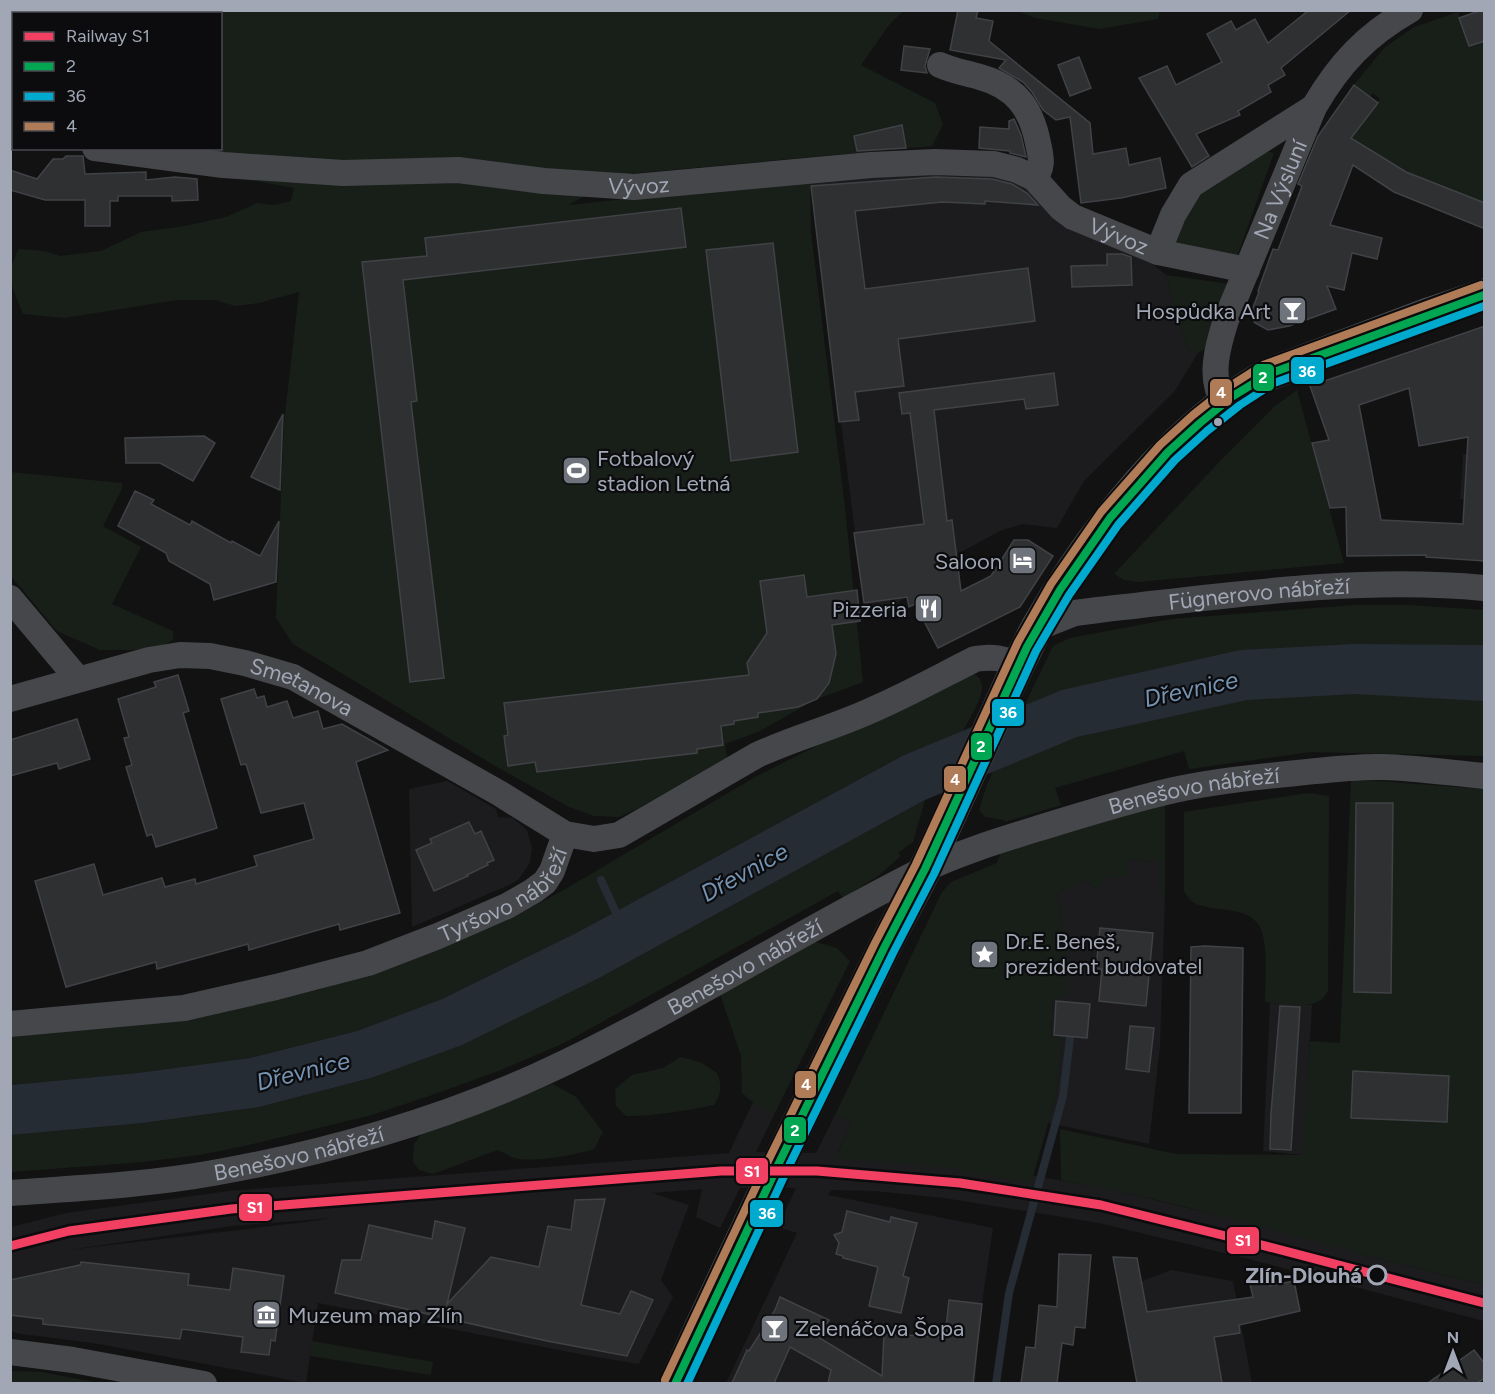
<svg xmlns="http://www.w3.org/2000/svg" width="1495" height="1394" viewBox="0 0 1495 1394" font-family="Figtree,sans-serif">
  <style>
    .built { fill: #1c1c1e; fill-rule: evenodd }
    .green { fill: #181f19 }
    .water { fill: #252c34 }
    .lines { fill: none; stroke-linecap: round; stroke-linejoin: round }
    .stream { stroke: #252c34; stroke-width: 8 }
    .building { fill: #2f3032; stroke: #404246; stroke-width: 1.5; fill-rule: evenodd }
    .minor { stroke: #46474b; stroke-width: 26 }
    .primary { stroke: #484a4d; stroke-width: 33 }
    .bus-1-casing { stroke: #0c0c0e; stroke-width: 12 }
    .bus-2-casing { stroke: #0c0c0e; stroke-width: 12 }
    .bus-3-casing { stroke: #0c0c0e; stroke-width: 12 }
    .bus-1 { stroke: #00a651; stroke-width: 8 }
    .bus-2 { stroke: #00a9ce; stroke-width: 8 }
    .bus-3 { stroke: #b07c57; stroke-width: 8 }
    .rail-1-casing { stroke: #0c0c0e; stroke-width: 14 }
    .rail-1 { stroke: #f24062; stroke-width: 9 }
    .bus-dot { fill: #a1a7b5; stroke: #0c0c0e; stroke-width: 2 }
    .stop-dot { fill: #0c0c0e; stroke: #a1a7b5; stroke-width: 3 }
    .labels { text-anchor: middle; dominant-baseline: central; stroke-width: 4.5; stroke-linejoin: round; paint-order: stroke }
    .street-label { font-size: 22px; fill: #a1a7b5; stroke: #0c0c0e }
    .poi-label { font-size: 22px; fill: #a1a7b5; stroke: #0c0c0e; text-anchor: start }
    .stop-label { font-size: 22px; font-weight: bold; fill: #a1a7b5; stroke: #0c0c0e; text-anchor: end }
    .water-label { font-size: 24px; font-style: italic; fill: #7594b3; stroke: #0c0c0e }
    .line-badge { stroke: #0c0c0e; stroke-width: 2 }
    .badge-label { font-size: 16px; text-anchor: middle; font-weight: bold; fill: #fff }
  </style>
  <rect width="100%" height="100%" fill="#121212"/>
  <g class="built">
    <polygon points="938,169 1015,176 1047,205 1062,225 1138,252 1166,275 1180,327 1190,351 1198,353 1174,392 1084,481 1057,528 1022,524 1000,531 937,565 882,619 864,603 810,179"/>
    <polygon points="1463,454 1484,455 1484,500 1460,499"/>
    <polygon points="447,781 496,809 498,817 513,818 527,830 532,847 530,863 518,880 509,885 412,927 409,789"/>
    <polygon points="1127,860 1159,862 1159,894 1165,895 1160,1045 1149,1144 1048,1123 1056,1095 1063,1038 1051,1037 1053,997 1065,998 1066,949 1057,894 1085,880 1097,890 1103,878"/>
    <polygon points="1270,1003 1312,1005 1303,1155 1263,1151"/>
    <path d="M753 1102 775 1113 756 1152 816 1153 835 1115 852 1122 837 1154 876 1156 1023 1174 1106 1188 1254 1224 1365 1255 1484 1285V1321L1245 1258 1099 1223 944 1198 874 1191 831 1190 828 1195 993 1228 981 1310 975 1383H726L797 1233 778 1227 796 1188 772 1187 740 1188 720 1228 696 1217 702 1189 652 1193 689 1205 661 1280 673 1297 639 1364 590 1356 318 1303 306 1383 93 1343 21 1334 13 1332 11 1329V1227L66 1213 229 1191 729 1153ZM331 1218 306 1222 68 1250 232 1226Z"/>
    <polygon points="1171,1270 1233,1281 1252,1383 1137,1383 1119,1290"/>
  </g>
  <g class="green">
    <path d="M10 11H903L889 25 861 65 935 103 943 125 932 146 627 174 568 205 810 179 811 232 845 508 863 682 817 699 758 732 725 744 727 758 635 810 619 817 594 816 567 806 502 770 293 644 276 618 284 423 299 292 259 303 235 306 215 300H177L64 318 23 314C13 288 3 276 19 249L44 251 60 256 101 251 141 232 185 226 226 217 257 203 274 205 291 201 294 188 238 178 161 149 220 148V14H14L13 86 10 83Z"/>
    <polygon points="1017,11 1160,11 1158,19 1099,29 1036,18"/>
    <polygon points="1458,12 1469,46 1484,41 1484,203 1406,172 1352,137 1380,99 1373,93 1369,97 1354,85 1384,48 1414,27"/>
    <polygon points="1262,150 1274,153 1237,257 1174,244 1194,193"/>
    <polygon points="1166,275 1229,284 1205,349 1198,353 1190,351 1180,327"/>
    <polygon points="1297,390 1344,563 1138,582 1124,580 1114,574 1221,460 1275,406"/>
    <polygon points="10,472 122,483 122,489 103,526 141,547 112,604 173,631 173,640 160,647 132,650 100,650 57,631 11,576"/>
    <polygon points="1354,605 1410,605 1484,610 1484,756 1311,752 1189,769 1184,751 1055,788 1061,805 1005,822 1004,820 985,817 979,810 987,784 1053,646 1070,638 1171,619"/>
    <path d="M963 672C1001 674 972 713 963 731L904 755 578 932 442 999 357 1031 250 1058 137 1073 11 1085V1037L188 1017 317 990 384 970 513 917 562 891 757 776Z"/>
    <path d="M1351 779 1484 789V1285C1445 1275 1405 1265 1365 1255 1264 1228 1164 1198 1061 1180L1060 1129 1176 1154 1302 1155 1310 1041 1340 1043Z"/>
    <path d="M1308 793 1329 796 1328 990C1320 1013 1285 1004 1265 1002 1265 982 1268 951 1262 932 1252 902 1214 915 1193 902 1189 900 1187 895 1184 891V812Z"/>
    <polygon points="925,800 913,842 898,853 901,856 878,876 843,898 838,891 564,1043 496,1072 432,1095 372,1115 249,1145 199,1155 143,1162 11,1172 11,1135 143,1123 259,1107 371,1078 601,977"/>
    <polygon points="1165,802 1165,895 1159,894 1159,862 1128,860 1127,877 1104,878 1102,889 1097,890 1085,880 1057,894 1066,949 1066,998 1053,998 1051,1037 1063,1038 1056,1095 1031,1184 936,1166 835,1159 852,1122 835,1115 942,892 951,882 997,863 1001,851"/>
    <polygon points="812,941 837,948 850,961 775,1113 756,1105 742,1093 741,1056 720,994"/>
    <path d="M681 1057 702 1063 717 1073C722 1086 722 1092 714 1105 684 1111 656 1116 626 1116L616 1106 615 1089 632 1075 663 1068Z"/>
    <path d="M553 1084 576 1097 603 1132 594 1149C575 1155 534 1163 514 1158 509 1156 503 1152 497 1150L433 1174 419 1170 413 1162 414 1144 422 1133Z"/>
    <polygon points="312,1341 433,1362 431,1375 310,1356"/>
    <polygon points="11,1371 42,1372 99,1383 11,1383"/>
  </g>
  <polygon class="water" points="1354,644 1484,645 1484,701 1355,694 1247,700 1077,737 925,800 601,977 462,1045 371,1078 259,1107 143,1123 11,1135 11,1085 137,1073 250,1058 357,1031 442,999 578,932 904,755 1062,690 1240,650"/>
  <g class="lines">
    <g class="stream">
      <polyline points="601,880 619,919"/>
      <polyline points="996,1384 1009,1293 1063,1096 1070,1038"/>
    </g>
  </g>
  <g class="building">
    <polygon points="958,10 978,10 976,18 993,21 989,41 1090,123 1093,154 1126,148 1129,165 1160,158 1166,188 1121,198 1081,203 1070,117 1056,120 1043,110 1032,92 1023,82 999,68 1006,60 950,50"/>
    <polygon points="1309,10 1351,10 1281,68 1285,75 1268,85 1271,92 1238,111 1240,115 1196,134 1209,156 1192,167 1139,78 1167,66 1176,85 1222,62 1207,34 1231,21 1236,30 1255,19 1268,43"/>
    <polygon points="1482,10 1485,10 1485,41 1469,46 1459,18"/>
    <polygon points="904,46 930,49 925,66 927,73 901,70"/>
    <polygon points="1079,57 1091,88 1070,96 1058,65"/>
    <polygon points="1354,85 1378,103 1351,138 1406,172 1485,203 1485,229 1394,192 1353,165 1330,225 1382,238 1377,259 1352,253 1344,290 1327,286 1336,309 1289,326 1268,330 1255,323 1250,315 1259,292 1258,291 1273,249 1278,250 1302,186 1298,184 1318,136"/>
    <polygon points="1014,119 1021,135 1026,157 1010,153 1010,151 979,148 980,127 1009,129 1009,121"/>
    <polygon points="902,125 906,148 857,151 854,136"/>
    <polygon points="66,156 83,156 85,174 146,172 146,180 175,177 197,179 198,200 172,201 172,196 118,196 118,201 110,201 110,226 85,226 85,200 45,200 10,190 10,170 37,179 53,159 63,159"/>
    <polygon points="935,177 992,179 1012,184 1027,193 1038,205 985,201 985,204 942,202 855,211 865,289 1028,268 1035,321 898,339 904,386 855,392 859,420 839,422 811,186"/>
    <polygon points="681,208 686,247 403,280 417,401 411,402 444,678 410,682 362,262 427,256 425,238"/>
    <polygon points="773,243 798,452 731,461 706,250"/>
    <polygon points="1107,254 1122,254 1131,257 1132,285 1072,287 1071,266 1107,265"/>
    <path d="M1485 326V561L1426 557V555L1347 556 1346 507 1330 508 1312 443 1329 440 1310 386ZM1409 388 1419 446 1468 437 1463 524 1381 520 1359 405Z"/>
    <polygon points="1054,373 1058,405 1026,409 1024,399 934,410 947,521 952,520 961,591 991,576 1014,540 1028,540 1053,556 1020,607 938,648 915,604 909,607 907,597 864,603 854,533 924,524 910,413 902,414 899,393"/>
    <polygon points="283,414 280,490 251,477"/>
    <polygon points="204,436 215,443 193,481 160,463 126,463 125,438"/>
    <polygon points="135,491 154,500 151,504 190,525 192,521 231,543 232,541 260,556 279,521 276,582 214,600 210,584 169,561 166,553 118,526"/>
    <polygon points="804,575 807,597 857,590 860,621 832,625 836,654 829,683 817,699 798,707 758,713 758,717 734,721 734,724 721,726 723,745 697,749 697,753 537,772 535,762 508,766 504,736 508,735 504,703 749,675 747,663 767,633 760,581"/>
    <polygon points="178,675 189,711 183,713 217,828 156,847 152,834 147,836 126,767 132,765 124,738 129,737 118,699 156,687 154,682"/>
    <polygon points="254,689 257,698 264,696 267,707 287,701 293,718 318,711 323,729 342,724 388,750 356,762 400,913 340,930 339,924 249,950 248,944 157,969 156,962 66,987 35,881 94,864 103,895 162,878 165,887 195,879 196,884 257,866 254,856 314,839 304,803 261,813 246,764 241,765 221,699"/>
    <polygon points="77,719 90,759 59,769 57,763 10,776 10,740"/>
    <polygon points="1356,803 1393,803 1391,993 1354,992"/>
    <polygon points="469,822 475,834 481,831 494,860 487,863 488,865 467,875 468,876 434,891 416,850 432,843 430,839"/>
    <polygon points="1100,928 1153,933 1146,1006 1099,1001 1102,969 1096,969"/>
    <polygon points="1205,946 1243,948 1241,1113 1189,1113 1191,947"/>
    <polygon points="1056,1001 1090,1004 1087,1038 1054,1035"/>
    <polygon points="1280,1006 1300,1007 1291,1150 1270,1149 1271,1113"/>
    <polygon points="1130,1026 1154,1028 1149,1072 1126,1069"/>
    <polygon points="1353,1071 1449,1076 1447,1122 1351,1118"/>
    <polygon points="605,1199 581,1305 620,1314 631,1291 653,1300 627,1356 547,1341 335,1293 342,1260 361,1260 369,1225 432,1239 435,1221 465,1228 447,1304 491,1257 539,1267 548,1226 571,1230 575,1200"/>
    <polygon points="847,1211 890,1222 891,1217 917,1223 903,1276 909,1278 901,1313 869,1306 878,1267 843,1258 843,1256 836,1254 839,1243 834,1235 842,1232"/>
    <polygon points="1059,1254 1091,1255 1085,1328 1075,1327 1073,1345 1062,1343 1057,1383 1021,1383 1026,1347 1035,1348 1039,1305 1057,1307"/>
    <polygon points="1113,1257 1137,1258 1147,1312 1253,1297 1249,1280 1268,1277 1270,1286 1294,1281 1300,1311 1239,1325 1240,1333 1214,1337 1222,1383 1137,1383"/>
    <polygon points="81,1262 189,1274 188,1285 230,1290 233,1268 284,1276 275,1341 271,1340 269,1355 241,1352 243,1337 182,1329 180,1339 43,1324 43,1319 10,1315 10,1280 80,1265"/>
    <polygon points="780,1297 829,1320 818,1337 882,1376 884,1334 945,1337 949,1300 982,1304 973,1383 828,1383 831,1370 790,1347 774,1383 732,1383 747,1350 749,1351 775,1310"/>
    <polygon points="1474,1350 1485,1364 1485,1378 1477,1383 1428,1383"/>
  </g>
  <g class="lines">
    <g class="minor">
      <path d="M940 65C953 71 966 73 980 77 1016 87 1031 108 1038 143 1041 157 1044 167 1034 178"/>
      <polyline points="10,99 14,102"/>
      <path id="s1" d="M95 148 223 165 343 173 458 170 544 181 634 187 871 165 935 162 994 164 1017 170 1034 178 1061 208 1073 217 1158 252 1247 270"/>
      <polyline points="1158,252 1173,215 1191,185 1314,107"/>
      <path id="s2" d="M1224 402C1208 379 1218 345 1226 320L1314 107C1339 64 1366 35 1410 10"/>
      <polyline points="10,598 78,679"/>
      <path id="s3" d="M1037 628 1075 613 1098 610C1226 596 1355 576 1484 588"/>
      <path id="s4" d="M10 699 149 660 180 655 210 656 245 663 293 677 499 793 565 834 594 839 619 835 757 755C794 738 835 727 872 710 907 695 941 676 975 659 992 656 1004 658 1019 665"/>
      <path id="s5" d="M10 1024 184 1008 276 987 368 963 438 936 507 906 533 891 545 882 552 871 565 834"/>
      <path id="s6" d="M10 1193C78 1188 146 1185 213 1173 322 1154 441 1120 541 1074 672 1014 793 935 921 871 960 852 1004 839 1046 826 1088 813 1130 800 1174 790 1214 781 1256 777 1297 773 1326 770 1355 766 1383 767 1417 768 1451 773 1484 776"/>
      <polyline points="10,1352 73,1360 204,1384"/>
    </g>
    <path class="primary" d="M675 1384C741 1237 813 1093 884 948 897 922 912 896 925 869 950 817 973 764 997 712 1010 683 1023 653 1038 626 1093 530 1172 428 1269 374L1431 313 1484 295"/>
    <defs>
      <polyline id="bus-1" points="675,1384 778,1165 884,948 925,869 1027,647 1060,590 1110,518 1168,452 1200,423 1233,396 1269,374 1484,295"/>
      <polyline id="bus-2" points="687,1384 787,1170 893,953 934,874 1036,651 1069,595 1118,525 1175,460 1207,431 1240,405 1274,383 1484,306"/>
      <polyline id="bus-3" points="665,1380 768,1161 875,943 916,864 1018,642 1051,584 1101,512 1160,445 1193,415 1227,388 1263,365 1481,285"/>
    </defs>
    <use href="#bus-1" class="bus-1-casing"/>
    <use href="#bus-2" class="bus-2-casing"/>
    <use href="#bus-3" class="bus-3-casing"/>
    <use href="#bus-1" class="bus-1"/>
    <use href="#bus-2" class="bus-2"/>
    <use href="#bus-3" class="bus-3"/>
    <defs>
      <polyline id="rail-1" points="10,1246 69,1231 231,1209 721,1171 817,1171 960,1183 1101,1205 1250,1242 1484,1303"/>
    </defs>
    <use href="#rail-1" class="rail-1-casing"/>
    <use href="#rail-1" class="rail-1"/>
  </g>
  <defs>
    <symbol id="bar-square" viewBox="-11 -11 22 22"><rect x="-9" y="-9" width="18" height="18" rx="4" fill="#6f737c" stroke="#0c0c0e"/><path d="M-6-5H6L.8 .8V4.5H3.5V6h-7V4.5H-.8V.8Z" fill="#fff"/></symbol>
    <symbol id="stadium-square" viewBox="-11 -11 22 22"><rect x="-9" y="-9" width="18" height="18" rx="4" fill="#6f737c" stroke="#0c0c0e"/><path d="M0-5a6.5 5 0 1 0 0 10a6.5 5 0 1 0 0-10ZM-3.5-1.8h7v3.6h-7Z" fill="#fff"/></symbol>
    <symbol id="hotel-square" viewBox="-11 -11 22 22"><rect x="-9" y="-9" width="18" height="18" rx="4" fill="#6f737c" stroke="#0c0c0e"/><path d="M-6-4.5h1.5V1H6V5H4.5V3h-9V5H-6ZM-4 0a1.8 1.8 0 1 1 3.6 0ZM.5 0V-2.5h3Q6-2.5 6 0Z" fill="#fff"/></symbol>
    <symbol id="restaurant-square" viewBox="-11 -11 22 22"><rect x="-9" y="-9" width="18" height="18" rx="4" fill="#6f737c" stroke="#0c0c0e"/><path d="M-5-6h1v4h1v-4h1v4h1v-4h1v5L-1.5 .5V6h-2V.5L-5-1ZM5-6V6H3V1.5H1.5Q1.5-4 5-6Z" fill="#fff"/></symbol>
    <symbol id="sight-square" viewBox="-11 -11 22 22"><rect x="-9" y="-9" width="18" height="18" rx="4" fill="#6f737c" stroke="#0c0c0e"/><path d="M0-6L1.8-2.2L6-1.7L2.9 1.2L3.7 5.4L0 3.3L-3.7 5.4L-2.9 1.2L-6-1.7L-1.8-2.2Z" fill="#fff"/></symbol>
    <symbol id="museum-square" viewBox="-11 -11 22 22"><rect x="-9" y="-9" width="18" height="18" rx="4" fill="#6f737c" stroke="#0c0c0e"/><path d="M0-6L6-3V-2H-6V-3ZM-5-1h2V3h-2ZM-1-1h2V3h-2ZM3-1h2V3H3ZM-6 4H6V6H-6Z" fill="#fff"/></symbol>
  </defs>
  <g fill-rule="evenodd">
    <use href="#bar-square" x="1276" y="294" width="33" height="33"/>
    <use href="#stadium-square" x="560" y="454" width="33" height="33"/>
    <use href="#hotel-square" x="1006" y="544" width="33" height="33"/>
    <use href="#restaurant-square" x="912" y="592" width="33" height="33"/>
    <use href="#sight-square" x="968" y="938" width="33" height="33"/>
    <use href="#museum-square" x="250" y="1298" width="33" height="33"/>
    <use href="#bar-square" x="758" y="1312" width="33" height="33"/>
  </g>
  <circle class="bus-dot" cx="1218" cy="422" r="5"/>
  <circle class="stop-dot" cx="1377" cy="1275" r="9"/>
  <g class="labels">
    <g class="street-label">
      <text stroke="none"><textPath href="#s1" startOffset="546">Vývoz</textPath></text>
      <text stroke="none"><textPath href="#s2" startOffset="226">Na Výsluní</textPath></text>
      <text stroke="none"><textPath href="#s1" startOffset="1050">Vývoz</textPath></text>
      <text stroke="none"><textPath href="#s3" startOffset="226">Fügnerovo nábřeží</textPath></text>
      <text stroke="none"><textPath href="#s4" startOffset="303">Smetanova</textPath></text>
      <text stroke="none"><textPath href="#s6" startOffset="1264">Benešovo nábřeží</textPath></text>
      <text stroke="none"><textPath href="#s5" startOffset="519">Tyršovo nábřeží</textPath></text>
      <text stroke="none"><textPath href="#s6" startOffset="778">Benešovo nábřeží</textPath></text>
      <text stroke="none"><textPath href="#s6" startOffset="292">Benešovo nábřeží</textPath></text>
    </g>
    <g class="poi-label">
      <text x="1271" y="311" text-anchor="end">Hospůdka Art</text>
      <text x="597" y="458">Fotbalový<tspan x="597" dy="25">stadion Letná</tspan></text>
      <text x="1002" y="561" text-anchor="end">Saloon</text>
      <text x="907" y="609" text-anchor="end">Pizzeria</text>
      <text x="1005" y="941">Dr.E. Beneš,<tspan x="1005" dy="25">prezident budovatel</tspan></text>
      <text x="288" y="1315">Muzeum map Zlín</text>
      <text x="795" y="1328">Zelenáčova Šopa</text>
    </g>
    <g class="stop-label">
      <text x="1362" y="1275">Zlín-Dlouhá</text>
    </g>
    <g class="water-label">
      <text transform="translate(1191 689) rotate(-12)">Dřevnice</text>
      <text transform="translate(744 872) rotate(-29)">Dřevnice</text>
      <text transform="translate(303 1071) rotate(-14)">Dřevnice</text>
    </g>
  </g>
  <g class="line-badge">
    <rect x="1290" y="356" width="35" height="29" rx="6" fill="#00a9ce"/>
    <rect x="1252" y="363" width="23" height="29" rx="6" fill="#00a651"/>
    <rect x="1209" y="378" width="24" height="29" rx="6" fill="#b07c57"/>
    <rect x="991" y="698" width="34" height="29" rx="6" fill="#00a9ce"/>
    <rect x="970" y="732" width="23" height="29" rx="6" fill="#00a651"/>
    <rect x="943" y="765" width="24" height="28" rx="6" fill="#b07c57"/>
    <rect x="794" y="1070" width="23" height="29" rx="6" fill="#b07c57"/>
    <rect x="783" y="1116" width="24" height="28" rx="6" fill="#00a651"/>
    <rect x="735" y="1157" width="34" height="28" rx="6" fill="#f24062"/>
    <rect x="238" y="1193" width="35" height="29" rx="6" fill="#f24062"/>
    <rect x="749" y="1199" width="35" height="29" rx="6" fill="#00a9ce"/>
    <rect x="1226" y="1226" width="34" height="29" rx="6" fill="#f24062"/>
  </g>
  <g class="badge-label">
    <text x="1307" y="377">36</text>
    <text x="1263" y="383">2</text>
    <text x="1221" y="398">4</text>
    <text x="1008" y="718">36</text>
    <text x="981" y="752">2</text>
    <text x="955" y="785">4</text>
    <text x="806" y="1090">4</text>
    <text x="795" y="1136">2</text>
    <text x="752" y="1177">S1</text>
    <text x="255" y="1213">S1</text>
    <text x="767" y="1219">36</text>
    <text x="1243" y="1246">S1</text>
  </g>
  <rect width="1495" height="1394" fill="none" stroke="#a1a7b5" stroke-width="24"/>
  <rect x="12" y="12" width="210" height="138" fill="#0c0c0e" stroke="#484a51" stroke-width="1.5"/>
  <rect x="24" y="32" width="30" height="9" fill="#f24062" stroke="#484a51" stroke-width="1.5"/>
  <text x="66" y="42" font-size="18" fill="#a1a7b5">Railway S1</text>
  <rect x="24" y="62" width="30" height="9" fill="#00a651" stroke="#484a51" stroke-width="1.5"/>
  <text x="66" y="72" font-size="18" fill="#a1a7b5">2</text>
  <rect x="24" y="92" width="30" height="9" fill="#00a9ce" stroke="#484a51" stroke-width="1.5"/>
  <text x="66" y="102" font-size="18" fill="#a1a7b5">36</text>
  <rect x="24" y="122" width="30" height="9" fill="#b07c57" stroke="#484a51" stroke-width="1.5"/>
  <text x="66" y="132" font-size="18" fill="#a1a7b5">4</text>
  <g transform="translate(1453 1352)" stroke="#0c0c0e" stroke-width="4.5" paint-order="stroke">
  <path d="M0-4.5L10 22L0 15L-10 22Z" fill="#a1a7b5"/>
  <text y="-9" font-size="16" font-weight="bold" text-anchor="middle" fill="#a1a7b5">N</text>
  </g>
</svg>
